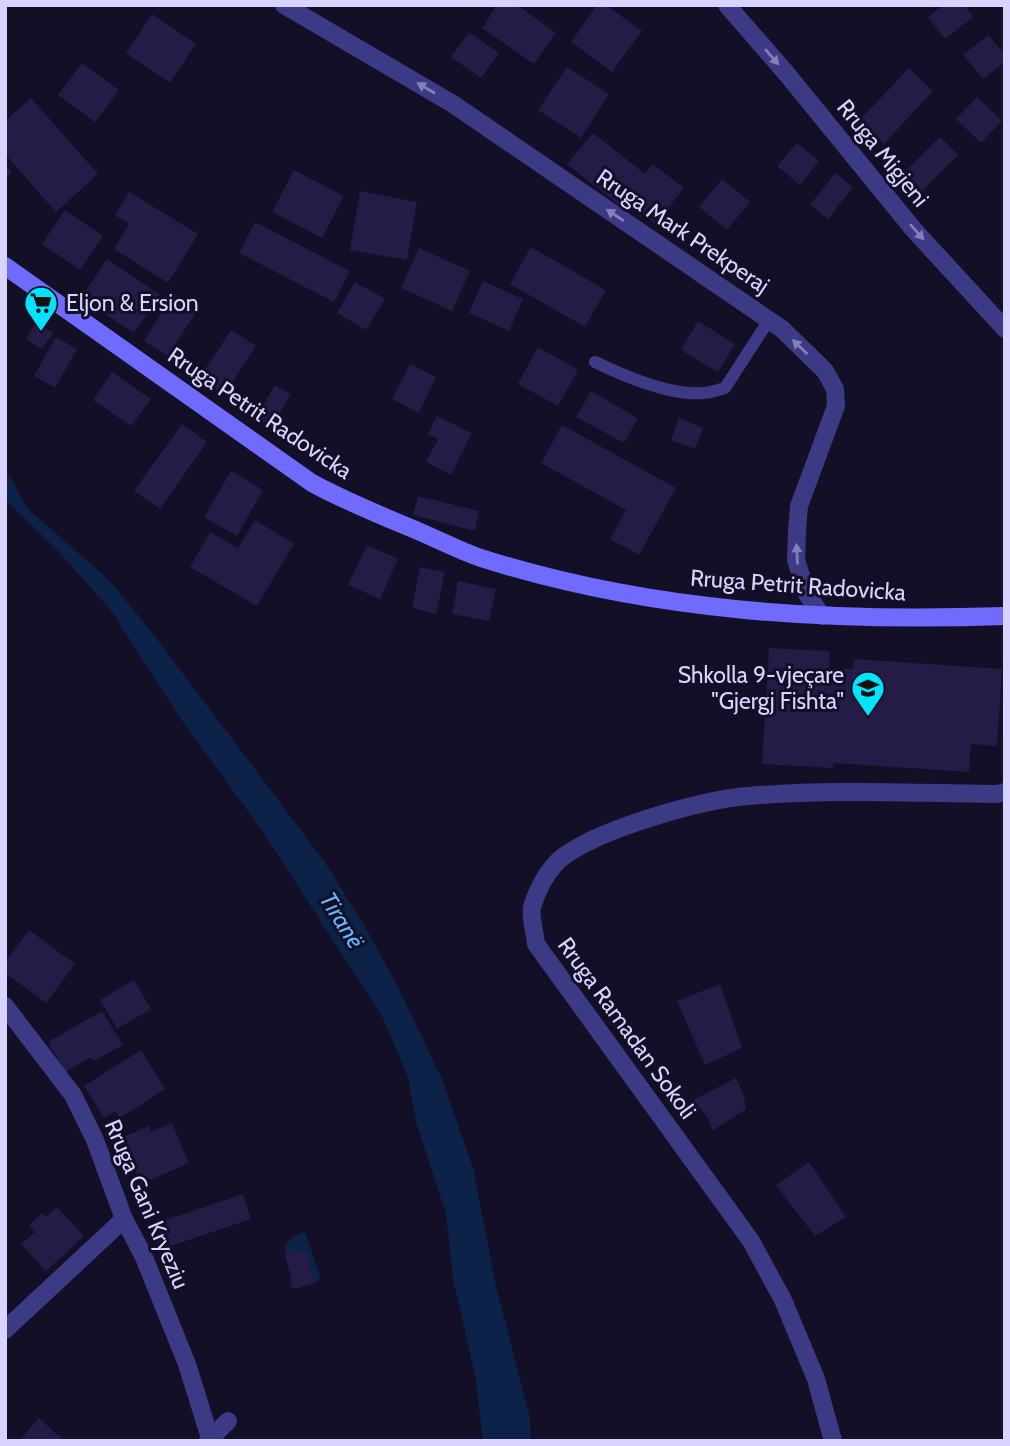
<svg xmlns="http://www.w3.org/2000/svg" width="1010" height="1446" viewBox="0 0 1010 1446" font-family="Cabin,sans-serif">
  <style>
    .water { fill: #0c2248 }
    .building { fill: #241b47 }
    .lines { fill: none; stroke-linecap: round; stroke-linejoin: round }
    .service { stroke: #3d3a85; stroke-width: 12 }
    .minor { stroke: #3d3a85; stroke-width: 18 }
    .secondary { stroke: #6f6bff; stroke-width: 18 }
    .oneway { fill: #837fbc }
    .labels { text-anchor: middle; dominant-baseline: central; stroke-width: 6; stroke-linejoin: round; paint-order: stroke }
    .street-label { font-size: 23px; fill: #d9d4ff; stroke: #130f26 }
    .poi-label { font-size: 23px; fill: #d9d4ff; stroke: #130f26; text-anchor: start }
    .water-label { font-size: 24px; font-style: italic; fill: #62b6ff; stroke: #130f26 }
  </style>
  <rect width="100%" height="100%" fill="#130f26"/>
  <g class="water">
    <polygon points="5,473 12,479 27,508 108,579 151,631 324,861 364,925 397,985 442,1079 473,1168 496,1286 530,1418 530,1441 483,1441 475,1375 453,1279 446,1214 416,1122 408,1077 383,1018 263,832 178,715 112,612 61,554 5,499"/>
    <path d="M305 1232 320 1276 319 1281 289 1288C299 1263 265 1244 305 1232Z"/>
  </g>
  <g class="building">
    <polygon points="497,5 517,5 556,33 534,64 482,28"/>
    <polygon points="597,5 606,5 642,31 612,72 571,42"/>
    <polygon points="943,5 964,5 973,17 945,39 928,17"/>
    <polygon points="152,14 196,44 170,83 126,53"/>
    <polygon points="469,32 499,53 481,78 451,57"/>
    <polygon points="988,35 1005,55 1005,62 983,79 963,55"/>
    <polygon points="82,63 119,90 95,122 58,95"/>
    <polygon points="567,67 609,94 581,138 538,110"/>
    <polygon points="909,68 933,91 884,144 859,121"/>
    <polygon points="977,97 1002,121 981,143 956,119"/>
    <polygon points="31,98 98,174 56,212 5,154 5,121"/>
    <polygon points="593,133 645,174 653,164 684,188 655,224 625,200 620,206 567,164"/>
    <polygon points="940,137 958,155 921,192 903,174"/>
    <polygon points="797,143 819,161 800,185 777,166"/>
    <polygon points="5,165 12,171 5,180"/>
    <polygon points="294,170 344,196 322,238 272,212"/>
    <polygon points="835,173 853,187 828,219 810,205"/>
    <polygon points="722,179 750,202 727,230 699,207"/>
    <polygon points="360,191 417,202 407,260 350,250"/>
    <polygon points="129,192 198,234 168,283 114,249 129,224 115,215"/>
    <polygon points="65,210 103,236 80,270 42,244"/>
    <polygon points="255,222 350,271 334,302 239,253"/>
    <polygon points="531,247 606,290 585,327 510,284"/>
    <polygon points="419,248 470,271 452,311 401,288"/>
    <polygon points="107,259 160,295 134,333 81,298"/>
    <polygon points="483,281 523,299 509,331 469,313"/>
    <polygon points="355,282 385,299 366,330 337,313"/>
    <polygon points="173,294 198,309 168,356 144,341"/>
    <polygon points="698,321 735,344 718,372 681,350"/>
    <polygon points="36,322 53,333 42,349 26,339"/>
    <polygon points="231,330 256,346 224,395 199,379"/>
    <polygon points="56,337 77,349 55,388 34,376"/>
    <polygon points="538,347 578,370 558,406 518,384"/>
    <polygon points="410,364 436,377 419,413 392,399"/>
    <polygon points="112,372 151,399 131,426 93,400"/>
    <polygon points="275,385 291,394 272,427 256,418"/>
    <polygon points="591,391 638,418 624,443 576,417"/>
    <polygon points="437,416 472,433 451,475 426,462 438,439 428,434"/>
    <polygon points="679,418 703,428 695,449 671,440"/>
    <polygon points="182,424 207,442 160,509 134,491"/>
    <polygon points="562,425 676,488 639,555 610,539 626,510 541,463"/>
    <polygon points="231,471 263,490 237,536 204,517"/>
    <polygon points="418,496 479,511 475,531 413,515"/>
    <polygon points="255,520 294,544 257,606 190,567 210,532 238,548"/>
    <polygon points="367,545 398,559 380,599 348,585"/>
    <polygon points="420,567 445,572 436,614 412,608"/>
    <polygon points="458,581 496,589 489,621 452,614"/>
    <polygon points="769,648 830,651 829,668 853,669 854,659 1002,669 997,746 971,744 969,772 834,763 833,768 762,764"/>
    <polygon points="29,930 75,964 46,1003 5,973 5,962"/>
    <polygon points="134,980 151,1009 117,1029 100,1000"/>
    <polygon points="720,984 742,1048 705,1065 677,1001"/>
    <polygon points="102,1011 123,1045 94,1061 91,1057 65,1072 48,1042"/>
    <polygon points="141,1050 165,1089 120,1118 115,1111 104,1118 84,1086"/>
    <polygon points="736,1078 744,1096 746,1109 712,1131 708,1118 693,1100"/>
    <polygon points="172,1123 189,1163 141,1184 121,1138 149,1126 151,1132"/>
    <polygon points="809,1162 846,1217 815,1236 776,1185"/>
    <polygon points="243,1194 251,1219 159,1250 151,1225"/>
    <polygon points="57,1207 84,1236 46,1271 21,1244 35,1232 29,1225 42,1213 46,1217"/>
    <polygon points="306,1250 314,1284 294,1289 285,1255"/>
    <polygon points="39,1418 64,1441 19,1441"/>
  </g>
  <g class="lines">
    <path class="service" d="M595 362C624 376 670 396 703 393 710 393 718 390 725 388L769 320"/>
    <g class="minor">
      <polyline points="284,5 453,104 782,329 825,371 835,389 836,406 799,506 797,531 796,560 807,594 822,616"/>
      <polyline points="727,5 786,73 914,230 1005,329"/>
      <polyline points="5,1006 73,1095 95,1140 124,1219 143,1255 187,1364 210,1438"/>
      <polyline points="5,1330 124,1219"/>
      <polyline points="208,1441 228,1421"/>
      <path d="M833 1441 816 1379 783 1300 751 1241 536 944C535 933 530 917 532 907 537 891 546 873 558 861 593 830 701 800 748 796 830 789 914 793 997 794L1005 792"/>
    </g>
    <path class="secondary" d="M5 266 312 483C347 502 382 516 418 531 439 540 460 551 481 558 650 612 828 622 1005 616"/>
  </g>
  <defs><path id="oneway-solid" d="M-6-.8H1V-3.2L6.5 0L1 3.2V.8H-6Z" transform="scale(1.75)"/></defs>
  <g class="oneway">
    <use href="#oneway-solid" transform="translate(772 57) rotate(49)"/>
    <use href="#oneway-solid" transform="translate(426 88) rotate(-150)"/>
    <use href="#oneway-solid" transform="translate(615 215) rotate(-146)"/>
    <use href="#oneway-solid" transform="translate(917 232) rotate(49)"/>
    <use href="#oneway-solid" transform="translate(800 347) rotate(-136)"/>
    <use href="#oneway-solid" transform="translate(797 554) rotate(-93)"/>
  </g>
  <defs>
    <symbol id="supermarket-pin" viewBox="-11 -11 22 30"><path d="M0 17L-7.5 6A9.5 9.5 0 1 1 7.5 6Z" fill="#00e5ff" stroke="#130f26"/><path d="M-6-5.5h2.5l.6 2H6L4.5 2H-2.5L-4.4-4H-6ZM-1.5 3.2a1.3 1.3 0 1 0 .1 0ZM3 3.2a1.3 1.3 0 1 0 .1 0Z" fill="#111"/></symbol>
    <symbol id="school-pin" viewBox="-11 -11 22 30"><path d="M0 17L-7.5 6A9.5 9.5 0 1 1 7.5 6Z" fill="#00e5ff" stroke="#130f26"/><path d="M0-5L7-2L0 1L-7-2ZM-4 1L0 2.5L4 1V4Q0 6-4 4Z" fill="#111"/></symbol>
  </defs>
  <g fill-rule="evenodd">
    <use href="#supermarket-pin" x="22" y="284" width="38" height="52"/>
    <use href="#school-pin" x="849" y="669" width="38" height="52"/>
  </g>
  <g class="labels">
    <g class="street-label">
      <text transform="translate(883 153) rotate(51)">Rruga Migjeni</text>
      <text transform="translate(683 231) rotate(34)">Rruga Mark Prekperaj</text>
      <text transform="translate(260 413) rotate(34)">Rruga Petrit Radovicka</text>
      <text transform="translate(798 585) rotate(4)">Rruga Petrit Radovicka</text>
      <text transform="translate(627 1028) rotate(54)">Rruga Ramadan Sokoli</text>
      <text transform="translate(147 1204) rotate(67)">Rruga Gani Kryeziu</text>
    </g>
    <g class="poi-label">
      <text x="66" y="303">Eljon &amp; Ersion</text>
      <text x="844" y="675" text-anchor="end">Shkolla 9-vjeçare<tspan x="844" dy="26">"Gjergj Fishta"</tspan></text>
    </g>
    <g class="water-label">
      <text transform="translate(342 920) rotate(58)">Tiranë</text>
    </g>
  </g>
  <rect width="1010" height="1446" fill="none" stroke="#d9d4ff" stroke-width="14"/>
</svg>
